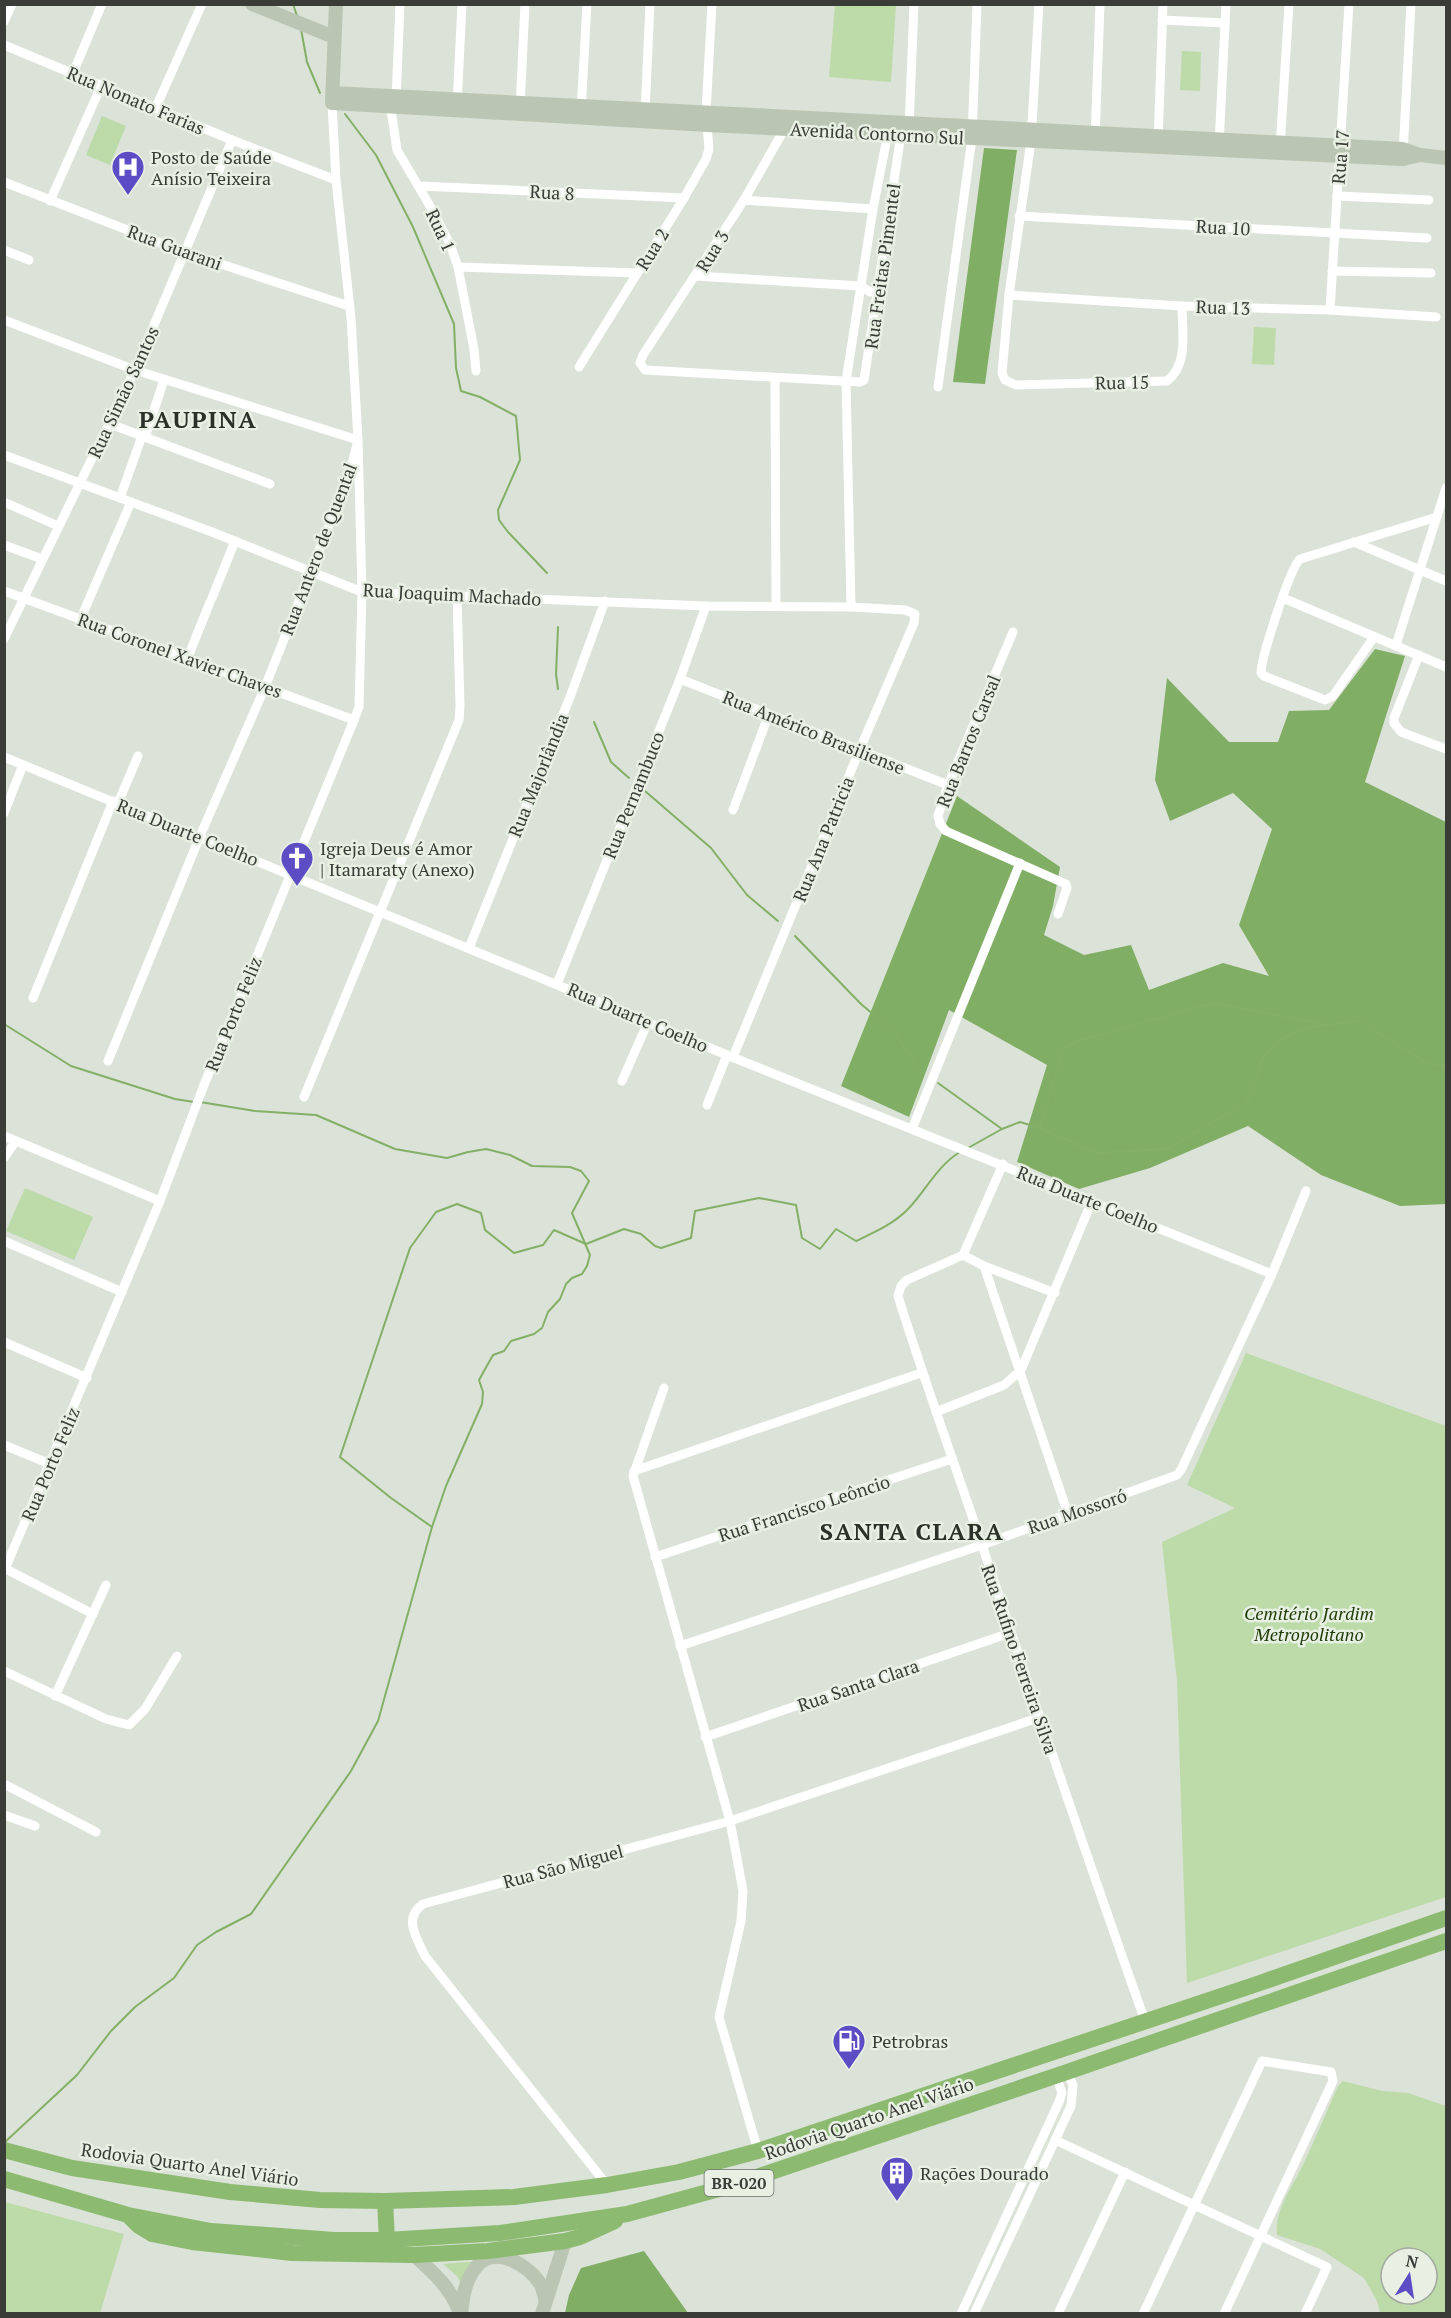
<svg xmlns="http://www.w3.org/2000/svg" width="1451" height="2318" viewBox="0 0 1451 2318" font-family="'PT Serif',serif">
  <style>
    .green { fill: #bcdba9; fill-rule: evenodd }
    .forest { fill: #81ae65 }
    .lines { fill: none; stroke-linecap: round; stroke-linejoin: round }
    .stream { stroke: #83b066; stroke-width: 2 }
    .street { stroke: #fff; stroke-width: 9 }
    .secondary { stroke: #bac6b3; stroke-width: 14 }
    .highway { stroke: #8cba70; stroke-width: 16 }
    .labels { text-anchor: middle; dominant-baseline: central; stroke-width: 5; stroke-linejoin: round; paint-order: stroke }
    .shield { fill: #e8f0e4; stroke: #6e726b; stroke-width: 1.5 }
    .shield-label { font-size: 16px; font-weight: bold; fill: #393c37 }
    .street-label { font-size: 18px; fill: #393c37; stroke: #e8f0e4 }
    .poi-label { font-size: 18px; fill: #393c37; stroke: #e8f0e4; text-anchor: start }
    .park-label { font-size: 18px; font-style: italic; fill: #1e3b05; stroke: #e8f0e4 }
    .district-label { font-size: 24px; font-weight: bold; letter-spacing: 1.5px; fill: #2b3128; stroke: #e8f0e4 }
  </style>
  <rect width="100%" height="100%" fill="#dbe2d7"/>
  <g class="green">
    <polygon points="835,5 896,5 891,82 829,77"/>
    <polygon points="1182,51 1201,52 1200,91 1180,90"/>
    <polygon points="102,116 126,126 110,165 86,155"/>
    <polygon points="1254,327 1276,328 1274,365 1252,364"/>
    <polygon points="25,1188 93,1217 74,1260 6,1231"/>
    <polygon points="1246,1353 1446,1426 1446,1897 1187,1983 1177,1681 1162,1542 1235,1508 1187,1485"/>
    <path d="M1343 2081 1382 2091 1408 2093 1446 2106V2313H1380L1377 2301 1364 2278 1320 2249 1277 2235C1275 2209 1291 2189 1302 2167 1315 2140 1326 2113 1338 2086ZM1391 2258H1427V2294H1391Z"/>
    <polygon points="5,2202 124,2234 100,2313 5,2313"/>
    <polygon points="478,2261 461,2284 457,2276 443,2264"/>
  </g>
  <g class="forest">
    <polygon points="984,148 1017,150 985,384 953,382"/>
    <polygon points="1375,649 1405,656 1365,782 1446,822 1446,1204 1400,1206 1321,1175 1248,1126 1150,1168 1079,1189 1017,1162 1047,1065 949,1010 909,1117 841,1086 957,796 1060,867 1053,906 1044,935 1084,955 1131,945 1149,990 1223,963 1269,976 1239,925 1272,829 1233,793 1170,821 1155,780 1167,678 1229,742 1278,742 1289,711 1329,710"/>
    <polygon points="644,2251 688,2313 565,2313 569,2295 581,2268"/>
  </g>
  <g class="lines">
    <g class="stream">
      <polyline points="293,4 297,16"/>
      <polyline points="301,29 307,62 320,93"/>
      <polyline points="345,114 376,155 413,227 454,324 456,368 461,391 480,397 516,416 520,460 498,510 499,520 508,532 547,573"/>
      <polyline points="558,689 556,674 558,627"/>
      <polyline points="594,722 611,762 629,778"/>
      <polyline points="645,791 711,848 747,895 778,921"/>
      <polyline points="795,936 861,1004 893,1031 919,1068"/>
      <polyline points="4,1024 71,1066 175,1099 194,1102"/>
      <polyline points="938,1083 1002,1129"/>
      <polyline points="1040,1128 1064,1047 1081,1040 1213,1003 1325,1024"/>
      <polyline points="968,1148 1002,1129 1020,1122 1040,1128 1097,1153 1168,1149 1247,1102 1264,1055 1287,1036 1309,1027 1359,1021 1428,1064 1446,1065"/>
      <path d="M432 1527 391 1498 340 1457 410 1248 436 1212 457 1204 481 1213 485 1230 514 1253 543 1245 554 1230 586 1244 624 1229 641 1234 655 1246 661 1248 691 1238 695 1211 759 1198 796 1205 802 1238 820 1249 836 1229 856 1241C875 1232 894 1224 909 1208 926 1190 938 1165 960 1152"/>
      <polyline points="5,2142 77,2075 111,2031 135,2007 174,1978 197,1945 216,1932 251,1914 351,1771 378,1721 432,1527 446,1486 482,1404 483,1392 479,1380 493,1355 504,1351 511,1341 534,1334 542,1328 548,1312 560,1299 566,1284 572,1278 582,1274 587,1266 590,1255 572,1213 589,1181 581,1171 570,1167 532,1166 510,1155 486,1149 468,1152 447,1158 395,1149 316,1115 255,1111 200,1102"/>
    </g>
    <g class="street">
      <path d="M1039 4 1031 141 1009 295 1002 373 1005 380 1016 385 1167 381C1189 365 1182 330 1182 306"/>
      <polyline points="1162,20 1225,23"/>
      <polyline points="4,22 12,4"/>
      <polyline points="4,45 232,140 336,180"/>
      <polyline points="73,73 102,4"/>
      <polyline points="396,101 400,4"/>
      <polyline points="390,103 397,150 430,206 450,244 458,267 474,349 476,371"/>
      <polyline points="457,105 462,4"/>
      <polyline points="156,107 202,4"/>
      <polyline points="520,108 525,4"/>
      <polyline points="581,112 587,4"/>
      <polyline points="645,113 650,4"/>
      <polyline points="785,128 744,200 643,355 640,363 645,370 860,382 864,380 901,134"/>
      <polyline points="909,129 914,4"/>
      <polyline points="1095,139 1100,4"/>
      <polyline points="1158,142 1163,4"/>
      <polyline points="1219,145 1226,4"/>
      <polyline points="1280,148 1289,4"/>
      <polyline points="1403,154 1411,4"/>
      <polyline points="4,182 184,252 349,306"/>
      <polyline points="420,186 684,198"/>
      <polyline points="1337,196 1429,200"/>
      <polyline points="744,200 873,209"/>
      <polyline points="50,201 102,84"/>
      <polyline points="1019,216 1427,238"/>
      <polyline points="4,250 29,260"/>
      <polyline points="458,267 637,273"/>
      <polyline points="1332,271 1431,273"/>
      <polyline points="696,276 861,286 870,292 878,288"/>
      <polyline points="1009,295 1182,306 1330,310 1436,317"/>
      <polyline points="1330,310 1349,4"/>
      <polyline points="4,320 135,370 358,440 362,592 359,707 354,720 204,1085 160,1201 5,1569"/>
      <polyline points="579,367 684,198 706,159 709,149 706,112 712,4"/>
      <polyline points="775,378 776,606"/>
      <polyline points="938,387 972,138 977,4"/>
      <polyline points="110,424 270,484"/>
      <polyline points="145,437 164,380"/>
      <polyline points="4,455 212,532 362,592 706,606 851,607 905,610 915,614 914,623 860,749 733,1057"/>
      <polyline points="120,498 142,436"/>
      <polyline points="4,502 58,526"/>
      <polyline points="1354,542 1446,581"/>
      <polyline points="4,545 42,559"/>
      <polyline points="4,591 354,720"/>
      <polyline points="212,598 235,541"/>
      <polyline points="1283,598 1446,667"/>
      <polyline points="851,607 846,381 873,209 888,133"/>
      <polyline points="81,618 131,502"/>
      <polyline points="1013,632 948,785 938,816 940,824 946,831 1066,884 1067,888 1058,914"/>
      <path d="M1374 637 1333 696 1325 700 1264 676 1261 673C1261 658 1290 568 1300 559L1437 517"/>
      <polyline points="4,639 135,370 232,140"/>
      <polyline points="1396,645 1446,488"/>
      <polyline points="1419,655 1394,718 1394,723 1401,732 1446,749"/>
      <polyline points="188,657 210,602"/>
      <polyline points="680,679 948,785"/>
      <polyline points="4,757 727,1055 1272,1274"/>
      <polyline points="118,803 138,756"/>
      <polyline points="733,810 769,714"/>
      <polyline points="4,813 23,765"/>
      <polyline points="469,948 570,697 605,601"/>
      <polyline points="557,984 680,679 706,606"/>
      <polyline points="33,998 113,801"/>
      <polyline points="108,1061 200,836 265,687 332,518 352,464 358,440 351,318 336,180 332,103"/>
      <polyline points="622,1081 648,1022"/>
      <polyline points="304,1097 459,720 460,706 457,595"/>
      <polyline points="707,1105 727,1055"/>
      <polyline points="912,1129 1020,863"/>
      <polyline points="4,1136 160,1201"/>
      <polyline points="4,1158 16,1141"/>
      <path d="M1003 1164 963 1255 907 1280 901 1286 898 1296C924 1380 954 1462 982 1545 1035 1704 1089 1863 1145 2021"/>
      <polyline points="4,1241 122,1292"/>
      <polyline points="963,1255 984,1266 1055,1293"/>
      <polyline points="984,1266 1068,1514"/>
      <polyline points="4,1342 87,1378"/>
      <polyline points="664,1388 633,1476 730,1821 743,1891 741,1921 719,2017 758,2151"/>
      <polyline points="936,1412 1004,1385 1021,1370 1092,1201"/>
      <polyline points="4,1445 50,1464"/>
      <polyline points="634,1471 921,1373"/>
      <polyline points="655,1557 952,1459"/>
      <polyline points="4,1568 93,1614"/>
      <polyline points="680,1646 982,1545 1177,1475 1181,1470 1272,1274 1306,1191"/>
      <polyline points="4,1671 106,1719 129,1725 145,1709 177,1656"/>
      <polyline points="55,1696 106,1585"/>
      <polyline points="705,1737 1010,1633"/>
      <polyline points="4,1784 96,1832"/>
      <polyline points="4,1815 35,1826"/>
      <polyline points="1055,2140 1327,2267 1305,2314"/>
      <path d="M607 2185 425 1956C416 1937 403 1918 423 1904L730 1821 1038 1718"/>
      <polyline points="961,2314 1059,2102 1062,2093 1056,2076"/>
      <polyline points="974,2314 1071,2106 1073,2085 1067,2072"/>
      <polyline points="1058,2314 1125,2172"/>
      <polyline points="1143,2314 1262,2061 1331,2072 1333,2081 1224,2314"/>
    </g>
    <g class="secondary">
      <polyline points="252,4 334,37"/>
      <polyline points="336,4 332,103 707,125 1403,159 1420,155"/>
      <polyline points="333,93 1403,149 1420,155 1446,158"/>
      <path d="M414 2255C434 2273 451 2288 460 2313"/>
      <path d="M461 2314C463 2296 465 2279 478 2265 496 2245 530 2266 541 2285 543 2289 544 2294 545 2299"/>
      <polyline points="542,2314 565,2241"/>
    </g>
    <g class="highway">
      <polyline points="4,2150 72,2168 230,2192 320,2200 385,2201 514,2197 607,2185 679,2172 758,2151 1260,1983 1446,1918"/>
      <polyline points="4,2179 128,2215 211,2231 334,2240 387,2240 500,2233 627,2214 730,2186 1067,2072 1446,1941"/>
      <polyline points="385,2201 387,2240"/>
      <polyline points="129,2216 139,2226 152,2234 192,2242 292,2253 414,2255 488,2251 565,2241 580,2237 615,2221"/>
    </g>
  </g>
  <defs>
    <symbol id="hospital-pin" viewBox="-11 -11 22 30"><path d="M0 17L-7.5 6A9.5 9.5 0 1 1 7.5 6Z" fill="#5d4dc5" stroke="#e8f0e4"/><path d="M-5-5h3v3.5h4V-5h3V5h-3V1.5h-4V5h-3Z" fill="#fff"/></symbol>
    <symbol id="church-pin" viewBox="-11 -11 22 30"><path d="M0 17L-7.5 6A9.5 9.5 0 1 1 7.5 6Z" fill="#5d4dc5" stroke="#e8f0e4"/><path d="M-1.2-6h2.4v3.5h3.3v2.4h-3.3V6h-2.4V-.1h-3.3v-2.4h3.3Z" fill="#fff"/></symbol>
    <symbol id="fuel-pin" viewBox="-11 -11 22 30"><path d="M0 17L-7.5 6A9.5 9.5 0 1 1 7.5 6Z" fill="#5d4dc5" stroke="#e8f0e4"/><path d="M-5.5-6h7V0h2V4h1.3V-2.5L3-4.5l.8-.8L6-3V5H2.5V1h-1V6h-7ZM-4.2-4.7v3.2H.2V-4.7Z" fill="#fff"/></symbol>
    <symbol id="building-pin" viewBox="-11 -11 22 30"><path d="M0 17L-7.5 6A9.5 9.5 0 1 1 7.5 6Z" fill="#5d4dc5" stroke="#e8f0e4"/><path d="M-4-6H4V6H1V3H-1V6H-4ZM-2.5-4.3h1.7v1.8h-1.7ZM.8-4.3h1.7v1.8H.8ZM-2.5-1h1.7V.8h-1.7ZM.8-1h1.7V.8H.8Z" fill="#fff"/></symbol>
  </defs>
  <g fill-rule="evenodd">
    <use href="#hospital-pin" x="109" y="148" width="38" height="52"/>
    <use href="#church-pin" x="278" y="839" width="38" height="52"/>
    <use href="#fuel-pin" x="830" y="2022" width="38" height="52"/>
    <use href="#building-pin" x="878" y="2154" width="38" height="52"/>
  </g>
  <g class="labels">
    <rect class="shield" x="704.5" y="2170" width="69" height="26" rx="4.5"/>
    <g class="shield-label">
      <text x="739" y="2183">BR-020</text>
    </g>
    <g class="street-label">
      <text transform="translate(136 100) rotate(23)">Rua Nonato Farias</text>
      <text transform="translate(877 133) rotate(3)">Avenida Contorno Sul</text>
      <text transform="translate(1340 157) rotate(-85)">Rua 17</text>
      <text transform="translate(552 192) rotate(3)">Rua 8</text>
      <text transform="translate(1223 227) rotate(3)">Rua 10</text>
      <text transform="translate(441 230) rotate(65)">Rua 1</text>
      <text transform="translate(175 247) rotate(20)">Rua Guarani</text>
      <text transform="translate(652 249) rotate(-58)">Rua 2</text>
      <text transform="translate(712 251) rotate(-58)">Rua 3</text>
      <text transform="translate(882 266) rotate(-82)">Rua Freitas Pimentel</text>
      <text transform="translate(1223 307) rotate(2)">Rua 13</text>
      <text transform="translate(1122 382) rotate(-1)">Rua 15</text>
      <text transform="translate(123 392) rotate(-65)">Rua Simão Santos</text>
      <text transform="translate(318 549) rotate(-69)">Rua Antero de Quental</text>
      <text transform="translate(452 594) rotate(3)">Rua Joaquim Machado</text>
      <text transform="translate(180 655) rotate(20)">Rua Coronel Xavier Chaves</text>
      <text transform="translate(814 732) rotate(22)">Rua Américo Brasiliense</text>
      <text transform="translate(968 741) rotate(-68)">Rua Barros Carsal</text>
      <text transform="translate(538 775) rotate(-68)">Rua Majorlândia</text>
      <text transform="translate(633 795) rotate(-68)">Rua Pernambuco</text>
      <text transform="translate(188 832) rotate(22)">Rua Duarte Coelho</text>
      <text transform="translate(823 839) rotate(-68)">Rua Ana Patricia</text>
      <text transform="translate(233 1014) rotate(-68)">Rua Porto Feliz</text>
      <text transform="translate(638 1017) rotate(23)">Rua Duarte Coelho</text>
      <text transform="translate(1088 1199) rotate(22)">Rua Duarte Coelho</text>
      <text transform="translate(50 1464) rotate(-67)">Rua Porto Feliz</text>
      <text transform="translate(804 1508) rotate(-18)">Rua Francisco Leôncio</text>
      <text transform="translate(1077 1511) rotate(-19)">Rua Mossoró</text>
      <text transform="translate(1020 1659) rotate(71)">Rua Rufino Ferreira Silva</text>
      <text transform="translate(858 1685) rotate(-19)">Rua Santa Clara</text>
      <text transform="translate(563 1866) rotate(-15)">Rua São Miguel</text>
      <text transform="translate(869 2118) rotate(-19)">Rodovia Quarto Anel Viário</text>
      <text transform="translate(190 2164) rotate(8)">Rodovia Quarto Anel Viário</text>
    </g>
    <g class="poi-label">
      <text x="151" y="157">Posto de Saúde<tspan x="151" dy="21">Anísio Teixeira</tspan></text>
      <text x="320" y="848">Igreja Deus é Amor<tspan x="320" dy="21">| Itamaraty (Anexo)</tspan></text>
      <text x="872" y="2041">Petrobras</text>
      <text x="920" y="2173">Rações Dourado</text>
    </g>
    <g class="park-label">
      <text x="1309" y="1613">Cemitério Jardim<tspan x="1309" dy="21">Metropolitano</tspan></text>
    </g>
    <g class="district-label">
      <text x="198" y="419">PAUPINA</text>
      <text x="912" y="1531">SANTA CLARA</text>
    </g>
  </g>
  <rect width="1451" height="2318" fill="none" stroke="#393c37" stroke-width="12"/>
  <g transform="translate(1409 2276) rotate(12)"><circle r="28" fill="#e8f0e4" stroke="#a2a89f" stroke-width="1.5"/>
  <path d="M0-4.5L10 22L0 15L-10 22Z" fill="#5d4dc5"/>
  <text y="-9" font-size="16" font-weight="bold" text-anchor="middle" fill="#393c37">N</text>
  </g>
</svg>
